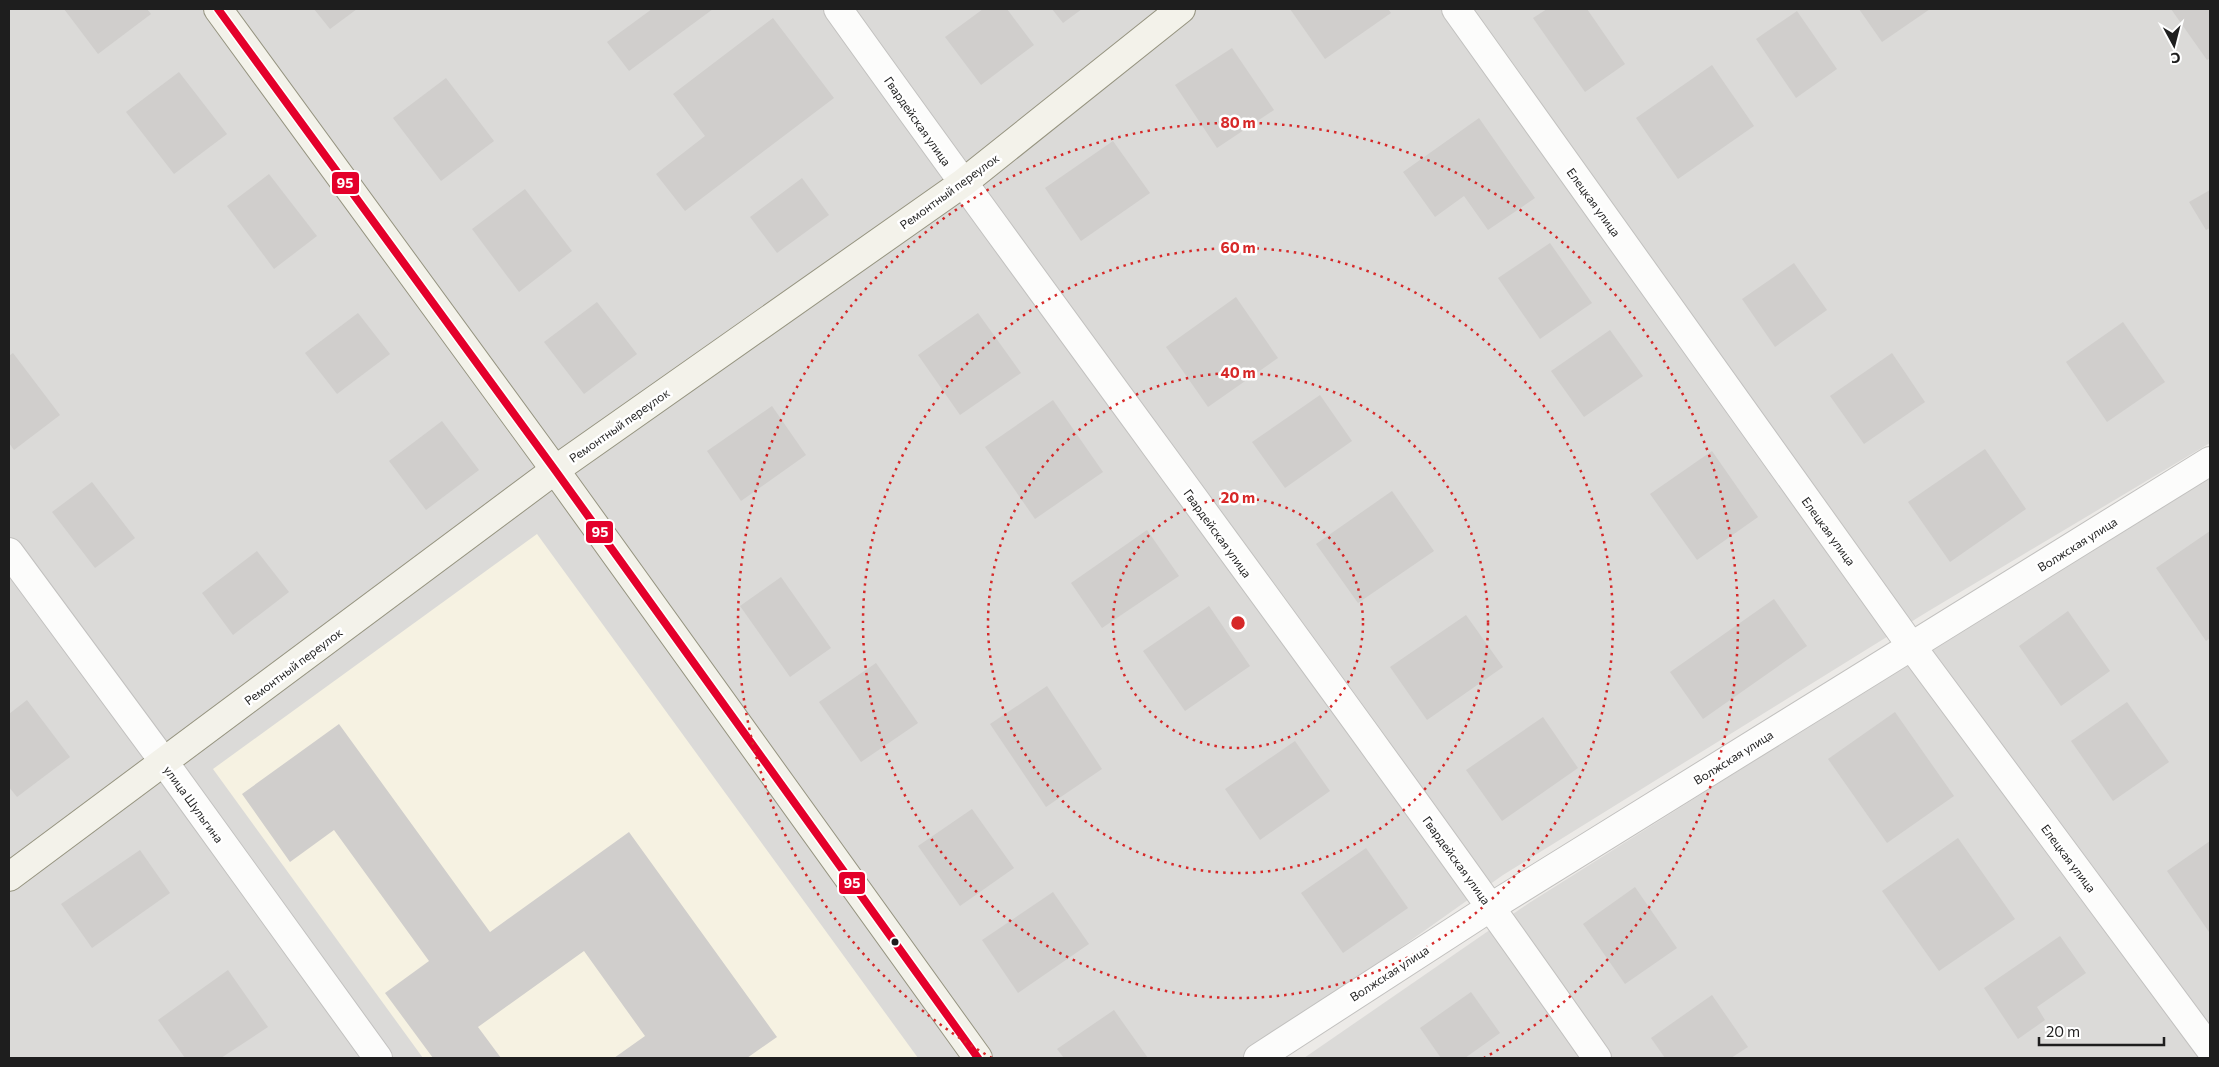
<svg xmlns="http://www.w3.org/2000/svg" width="2219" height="1067" viewBox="0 0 2219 1067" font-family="Commissioner,sans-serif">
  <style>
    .residential { fill: #dbdad8 }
    .education { fill: #f6f2e2 }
    .building { fill: #d0cecc }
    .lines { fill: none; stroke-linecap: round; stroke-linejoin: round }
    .street-casing { stroke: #c2c1bf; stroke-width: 30 }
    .secondary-casing { stroke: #969480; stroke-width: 30 }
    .street { stroke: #fcfcfb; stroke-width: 28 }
    .secondary { stroke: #f3f2ea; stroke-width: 28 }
    .bus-1-casing { stroke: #fff; stroke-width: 11 }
    .bus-1 { stroke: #e4002b; stroke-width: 8 }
    .ring { fill: none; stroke: #d62828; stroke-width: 2.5; stroke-dasharray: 2.5 5 }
    .bus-dot { fill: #1e1e1e; stroke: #fff; stroke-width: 2 }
    .labels { text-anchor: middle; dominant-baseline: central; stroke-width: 5; stroke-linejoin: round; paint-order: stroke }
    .street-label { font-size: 12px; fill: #1e1e1e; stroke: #fff }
    .centre { fill: #d62828; stroke: #fff; stroke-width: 2.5 }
    .ring-label { font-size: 15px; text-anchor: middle; font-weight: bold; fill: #d62828; stroke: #fff; stroke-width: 5; stroke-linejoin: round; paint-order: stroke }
    .line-badge { stroke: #fff; stroke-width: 2 }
    .badge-label { font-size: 14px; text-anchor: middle; font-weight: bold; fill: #fff }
  </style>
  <rect width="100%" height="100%" fill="#eceae7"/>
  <g class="residential">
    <polygon points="9,9 2210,9 2210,443 1927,612 1503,875 1245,1058 9,1058"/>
    <polygon points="2210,473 2210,1058 1304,1058 1529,903"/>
  </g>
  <polygon class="education" points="537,534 918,1058 423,1058 213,769"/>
  <g class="building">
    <polygon points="64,9 147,9 151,14 98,54"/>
    <polygon points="314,9 357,9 330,29"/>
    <polygon points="652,9 713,9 629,71 607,42"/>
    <polygon points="983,9 1007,9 1034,45 981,85 945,37"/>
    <polygon points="1052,9 1082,9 1063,23"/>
    <polygon points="1290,9 1388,9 1391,13 1325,59"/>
    <polygon points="1547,9 1587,9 1625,64 1585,92 1533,18"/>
    <polygon points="1859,9 1930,9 1882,42"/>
    <polygon points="2171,9 2210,9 2210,58 2207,60"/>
    <polygon points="1797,11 1837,69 1796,98 1756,39"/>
    <polygon points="773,18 834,98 685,211 656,174 705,136 673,94"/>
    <polygon points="1232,48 1274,110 1217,148 1175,85"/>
    <polygon points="1712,65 1754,126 1678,179 1636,118"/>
    <polygon points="179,72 227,134 174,174 126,112"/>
    <polygon points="446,78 494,141 441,181 393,118"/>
    <polygon points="1479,118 1535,198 1488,230 1464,196 1435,217 1403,172"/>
    <polygon points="1113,141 1150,193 1081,241 1045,188"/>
    <polygon points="269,174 317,236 274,269 227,206"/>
    <polygon points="802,178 829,215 777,253 750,217"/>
    <polygon points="525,189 572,251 519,292 472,229"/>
    <polygon points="2210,190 2210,228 2206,230 2189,202"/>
    <polygon points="1550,243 1592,303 1540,339 1498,278"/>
    <polygon points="1794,263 1827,310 1775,347 1742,299"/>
    <polygon points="1236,297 1278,358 1208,407 1166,347"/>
    <polygon points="597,302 637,354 584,394 544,342"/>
    <polygon points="358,313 390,354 337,394 305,353"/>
    <polygon points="978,313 1021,373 960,415 918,355"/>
    <polygon points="2123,322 2165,382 2107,422 2066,362"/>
    <polygon points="1610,330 1643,376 1584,417 1551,371"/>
    <polygon points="13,353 60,415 14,450 9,443 9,356"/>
    <polygon points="1892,353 1925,402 1864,444 1830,396"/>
    <polygon points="1320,395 1352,441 1285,488 1252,442"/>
    <polygon points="1053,400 1103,472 1035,519 985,447"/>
    <polygon points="772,406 806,455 741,501 707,451"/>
    <polygon points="442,421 479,470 426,510 389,461"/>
    <polygon points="1985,449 2026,509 1950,562 1908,502"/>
    <polygon points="1712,451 1758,517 1697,560 1650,494"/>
    <polygon points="92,482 135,538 95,568 52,512"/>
    <polygon points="1392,491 1434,551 1358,603 1316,544"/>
    <polygon points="1147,530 1179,576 1102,628 1071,583"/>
    <polygon points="2210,531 2210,638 2206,641 2156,568"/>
    <polygon points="257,551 289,592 233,635 202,593"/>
    <polygon points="781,577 831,648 790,677 740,606"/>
    <polygon points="1774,599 1807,646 1703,719 1670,672"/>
    <polygon points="1209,606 1250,666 1185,711 1143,651"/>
    <polygon points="2068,611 2110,671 2061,706 2019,646"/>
    <polygon points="1466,615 1503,667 1427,720 1390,667"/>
    <polygon points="876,663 918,723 861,762 819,702"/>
    <polygon points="1047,686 1102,769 1046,807 990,724"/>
    <polygon points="27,700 70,757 17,797 9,787 9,714"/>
    <polygon points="2127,702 2169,762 2113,801 2071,741"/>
    <polygon points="1895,712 1954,796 1887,843 1828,759"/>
    <polygon points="1543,717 1578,768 1502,821 1466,770"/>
    <polygon points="339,724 490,932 629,832 777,1037 747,1058 614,1058 645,1036 584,951 478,1027 501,1058 433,1058 385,993 429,961 334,830 290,862 242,794"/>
    <polygon points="1295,741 1330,791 1260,840 1225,789"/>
    <polygon points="972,809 1014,868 960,906 918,846"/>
    <polygon points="1958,838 2015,919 1939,971 1882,891"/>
    <polygon points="2210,841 2210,931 2209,932 2167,871"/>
    <polygon points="1366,848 1408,908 1343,953 1301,893"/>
    <polygon points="140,850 170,893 92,948 61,904"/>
    <polygon points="1635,887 1677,948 1625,984 1583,924"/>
    <polygon points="1053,892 1089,944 1018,993 982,940"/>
    <polygon points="2060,936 2086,973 2037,1007 2045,1020 2018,1039 1984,988"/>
    <polygon points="228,970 268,1027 221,1058 185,1058 158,1020"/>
    <polygon points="1471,992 1500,1033 1465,1058 1441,1058 1420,1028"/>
    <polygon points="1712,995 1748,1047 1731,1058 1665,1058 1651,1038"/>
    <polygon points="1114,1010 1148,1058 1064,1058 1057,1049"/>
  </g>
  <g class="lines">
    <defs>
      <g id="street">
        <path d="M838 9C1089 360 1350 705 1597 1058"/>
        <polyline points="1456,9 1912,647 2210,1049"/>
        <polyline points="9,552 164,762 378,1058"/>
        <polyline points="1258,1058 1491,907 2210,461"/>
      </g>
      <g id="secondary">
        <polyline points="218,9 555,470 978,1058"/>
        <polyline points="9,877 555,470 963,183 1181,9"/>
      </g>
    </defs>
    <use href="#street" class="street-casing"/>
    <use href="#secondary" class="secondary-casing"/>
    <use href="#street" class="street"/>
    <use href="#secondary" class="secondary"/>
    <defs>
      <polyline id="bus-1" points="218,9 555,470 978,1058"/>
    </defs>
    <use href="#bus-1" class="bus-1-casing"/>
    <use href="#bus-1" class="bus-1"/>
  </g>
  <g class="ring">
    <circle cx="1238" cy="623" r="125"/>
    <circle cx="1238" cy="623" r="250"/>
    <circle cx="1238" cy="623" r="375"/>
    <path d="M992 1058A500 500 0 1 1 1484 1058"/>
  </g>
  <circle class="bus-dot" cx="895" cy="942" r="4.5"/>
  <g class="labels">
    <g class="street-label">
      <text transform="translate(918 121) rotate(55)">Гвардейская улица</text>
      <text transform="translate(949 191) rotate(-36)">Ремонтный переулок</text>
      <text transform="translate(1594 202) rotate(54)">Елецкая улица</text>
      <text transform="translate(619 425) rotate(-35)">Ремонтный переулок</text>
      <text transform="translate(1829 531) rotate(54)">Елецкая улица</text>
      <text transform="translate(1218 533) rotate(54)">Гвардейская улица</text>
      <text transform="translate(2077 544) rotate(-32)">Волжская улица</text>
      <text transform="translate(293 666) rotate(-37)">Ремонтный переулок</text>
      <text transform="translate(1733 757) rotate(-32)">Волжская улица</text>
      <text transform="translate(194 804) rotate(54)">улица Шульгина</text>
      <text transform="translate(2069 858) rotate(53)">Елецкая улица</text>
      <text transform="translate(1457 860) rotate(54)">Гвардейская улица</text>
      <text transform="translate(1389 973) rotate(-33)">Волжская улица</text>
    </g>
  </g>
  <circle cx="1238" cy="623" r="8" class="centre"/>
  <g class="ring-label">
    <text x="1238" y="128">80 m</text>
    <text x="1238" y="253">60 m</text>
    <text x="1238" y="378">40 m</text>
    <text x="1238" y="503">20 m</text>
  </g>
  <g class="line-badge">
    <rect x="331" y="171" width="29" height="24" rx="5" fill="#e4002b"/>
    <rect x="585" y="520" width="29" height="24" rx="5" fill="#e4002b"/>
    <rect x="838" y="871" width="28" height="24" rx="5" fill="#e4002b"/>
  </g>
  <g class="badge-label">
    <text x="345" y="188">95</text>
    <text x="600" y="537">95</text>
    <text x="852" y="888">95</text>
  </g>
  <rect width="2219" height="1067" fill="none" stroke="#1e1e1e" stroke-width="20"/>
  <g transform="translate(2174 45) rotate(173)" stroke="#ffffff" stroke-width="4" paint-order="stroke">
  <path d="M0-4L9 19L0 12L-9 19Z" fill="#1e1e1e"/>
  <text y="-8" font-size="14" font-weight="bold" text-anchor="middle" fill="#1e1e1e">С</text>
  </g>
  <path d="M2039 1037v8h125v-8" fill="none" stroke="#1e1e1e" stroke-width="2.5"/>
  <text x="2046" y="1037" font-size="15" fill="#1e1e1e" stroke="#ffffff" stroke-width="4" paint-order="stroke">20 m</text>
</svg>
